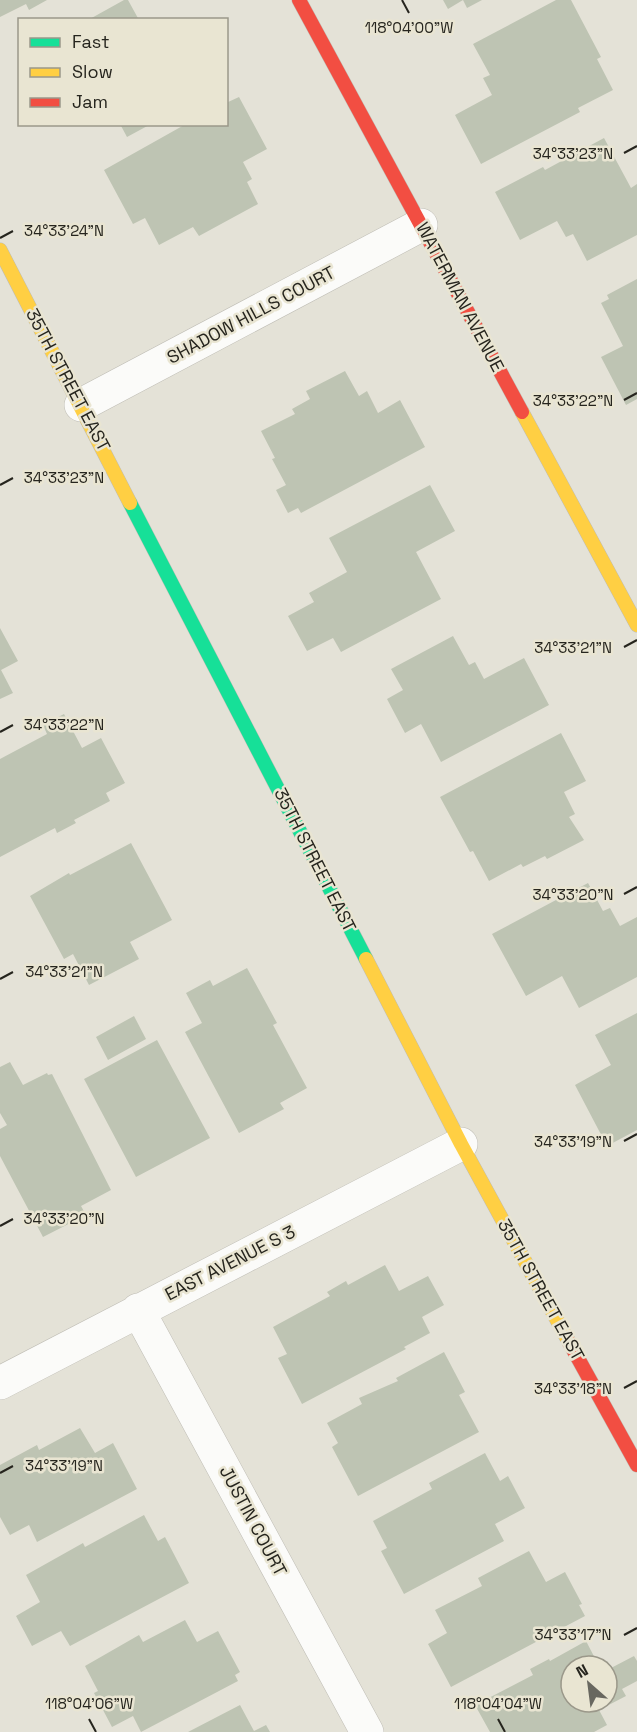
<svg xmlns="http://www.w3.org/2000/svg" width="637" height="1732" font-family="'Space Grotesk',sans-serif">
	<style>
		.building { fill: #bec4b3 }
		.lines { fill: none; stroke-linecap: round; stroke-linejoin: round }
		.street-casing { stroke: #bfbdb5; stroke-width: 34 }
		.fast-casing { stroke: #bfbdb5; stroke-width: 15 }
		.slow-casing { stroke: #bfbdb5; stroke-width: 15 }
		.jam-casing { stroke: #bfbdb5; stroke-width: 15 }
		.street { stroke: #fbfbf9; stroke-width: 33 }
		.fast { stroke: #16e098; stroke-width: 14 }
		.slow { stroke: #ffcf43; stroke-width: 14 }
		.jam { stroke: #f24e42; stroke-width: 14 }
		.ticks { fill: none; stroke: #26251e; stroke-width: 2 }
		.labels { text-anchor: middle; stroke-width: 5; stroke-linejoin: round; paint-order: stroke }
		.street-label { font-size: 18px; fill: #26251e; stroke: #e9e5d2 }
		.ticks-label { font-size: 15px; text-anchor: middle; fill: #26251e; stroke: #e9e5d2; stroke-width: 5; stroke-linejoin: round; paint-order: stroke }
	</style>
	<rect width="100%" height="100%" fill="#e4e2d7"/>
	<path class="building" d="M 0,0 L 47,0 L 29,10 L 26,4 L 0,17 Z
		M 124,0 L 128,0 L 139,20 L 88,20 Z
		M 443,0 L 482,0 L 467,8 L 463,0 L 448,9 Z
		M 556,0 L 571,0 L 601,57 L 597,59 L 613,90 L 578,108 L 580,112 L 481,164 L 455,115 L 492,95 L 483,78 L 490,75 L 473,44 Z
		M 239,97 L 267,149 L 243,162 L 252,179 L 247,182 L 258,204 L 199,236 L 193,227 L 159,245 L 145,218 L 133,224 L 104,170 L 186,124 L 226,124 L 226,103 Z
		M 120,124 L 151,124 L 127,137 Z
		M 604,138 L 631,188 L 637,184 L 637,235 L 587,261 L 573,234 L 566,237 L 557,221 L 520,240 L 495,192 L 543,167 L 545,170 Z
		M 637,279 L 637,399 L 626,405 L 601,357 L 623,346 L 601,303 L 609,299 L 607,295 Z
		M 345,371 L 359,396 L 367,391 L 378,413 L 400,400 L 425,447 L 301,513 L 298,508 L 288,513 L 276,490 L 286,485 L 272,459 L 275,458 L 261,431 L 295,414 L 292,409 L 310,399 L 306,391 Z
		M 430,485 L 455,531 L 416,552 L 441,599 L 341,652 L 333,638 L 307,651 L 288,616 L 314,602 L 309,593 L 347,572 L 329,538 Z
		M 0,628 L 18,661 L 1,670 L 13,693 L 0,699 Z
		M 453,636 L 469,665 L 475,662 L 484,679 L 524,658 L 549,705 L 441,762 L 421,724 L 405,733 L 387,699 L 403,690 L 391,669 Z
		M 64,714 L 82,748 L 101,738 L 125,783 L 106,793 L 110,801 L 74,820 L 76,823 L 57,833 L 55,828 L 0,857 L 0,759 L 47,734 L 43,725 Z
		M 561,733 L 586,781 L 564,792 L 575,814 L 569,817 L 584,840 L 547,859 L 545,856 L 523,867 L 521,864 L 489,881 L 473,851 L 470,852 L 440,797 Z
		M 131,843 L 172,920 L 130,942 L 139,959 L 89,985 L 73,954 L 64,959 L 30,896 L 69,873 L 70,875 Z
		M 588,883 L 603,911 L 610,908 L 620,926 L 637,917 L 637,977 L 579,1008 L 562,976 L 526,996 L 492,934 Z
		M 247,968 L 277,1023 L 273,1025 L 307,1088 L 280,1103 L 284,1109 L 239,1133 L 185,1032 L 202,1023 L 186,993 L 210,980 L 213,986 Z
		M 637,1013 L 637,1130 L 607,1146 L 575,1085 L 611,1065 L 595,1035 Z
		M 134,1016 L 146,1039 L 108,1060 L 96,1037 Z
		M 157,1040 L 210,1138 L 136,1177 L 84,1079 Z
		M 10,1062 L 23,1085 L 47,1073 L 48,1075 L 52,1074 L 111,1190 L 81,1206 L 86,1215 L 43,1237 L 0,1156 L 0,1129 L 7,1125 L 0,1113 L 0,1067 Z
		M 385,1265 L 399,1291 L 428,1276 L 444,1305 L 422,1317 L 430,1333 L 404,1347 L 406,1349 L 302,1404 L 278,1358 L 287,1354 L 273,1327 L 330,1296 L 327,1292 L 346,1281 L 348,1285 Z
		M 444,1352 L 465,1392 L 459,1395 L 479,1432 L 358,1496 L 332,1447 L 338,1443 L 327,1423 L 362,1404 L 359,1398 L 398,1381 L 396,1378 Z
		M 80,1428 L 95,1453 L 113,1443 L 137,1489 L 37,1542 L 29,1525 L 10,1535 L 0,1517 L 0,1465 L 37,1445 L 39,1450 Z
		M 485,1453 L 500,1481 L 508,1476 L 525,1508 L 495,1524 L 504,1541 L 404,1594 L 381,1551 L 387,1548 L 373,1521 L 432,1489 L 429,1483 Z
		M 144,1515 L 158,1541 L 165,1537 L 189,1583 L 70,1646 L 61,1631 L 32,1646 L 16,1616 L 40,1602 L 26,1575 L 83,1543 L 85,1547 Z
		M 529,1551 L 546,1582 L 565,1572 L 582,1604 L 579,1605 L 585,1616 L 451,1687 L 428,1644 L 447,1633 L 435,1610 L 482,1586 L 478,1578 Z
		M 185,1620 L 197,1642 L 218,1631 L 240,1672 L 235,1675 L 238,1681 L 141,1732 L 133,1716 L 112,1727 L 94,1693 L 98,1691 L 85,1666 L 139,1635 L 143,1642 Z
		M 586,1641 L 599,1666 L 571,1666 L 571,1702 L 607,1702 L 607,1666 L 601,1666 L 607,1661 L 611,1668 L 634,1656 L 637,1661 L 637,1681 L 622,1689 L 626,1696 L 599,1710 L 607,1725 L 594,1732 L 490,1732 L 475,1705 L 533,1675 L 530,1669 L 549,1659 L 550,1661 Z
		M 240,1705 L 254,1731 L 266,1725 L 270,1732 L 188,1732 Z"/>
	<g class="lines">
		<defs>
			<path id="street" d="M 81,405 L 421,225
				M 138,1310 L 367,1732
				M 0,1383 L 461,1144"/>
			<path id="fast" d="M 130,503 L 366,959"/>
			<path id="slow" d="M 0,250 L 130,503
				M 522,412 L 637,625
				M 366,959 L 461,1144 L 569,1342"/>
			<path id="jam" d="M 299,0 L 522,412
				M 569,1342 L 637,1465"/>
		</defs>
		<use href="#street" class="street-casing"/>
		<use href="#fast" class="fast-casing"/>
		<use href="#slow" class="slow-casing"/>
		<use href="#jam" class="jam-casing"/>
		<use href="#street" class="street"/>
		<use href="#fast" class="fast"/>
		<use href="#slow" class="slow"/>
		<use href="#jam" class="jam"/>
	</g>
	<path class="ticks" d="M 402,0 L 409,13M 624,153 L 637,146M 0,238 L 13,231M 624,400 L 637,393M 0,485 L 13,478M 624,647 L 637,640M 0,732 L 13,725M 624,894 L 637,887M 0,979 L 13,972M 624,1141 L 637,1134M 0,1226 L 13,1219M 624,1388 L 637,1381M 0,1473 L 13,1466M 624,1635 L 637,1628M 89,1719 L 96,1732M 498,1719 L 505,1732"/>
	<g class="labels">
		<g class="street-label">
			<text transform="translate(460 297) rotate(62)" y="6">WATERMAN AVENUE</text>
			<text transform="translate(251 315) rotate(-28)" y="6">SHADOW HILLS COURT</text>
			<text transform="translate(68 380) rotate(62)" y="6">35TH STREET EAST</text>
			<text transform="translate(315 860) rotate(63)" y="6">35TH STREET EAST</text>
			<text transform="translate(230 1263) rotate(-27)" y="6">EAST AVENUE S 3</text>
			<text transform="translate(541 1290) rotate(61)" y="6">35TH STREET EAST</text>
			<text transform="translate(253 1521) rotate(62)" y="6">JUSTIN COURT</text>
		</g>
	</g>
	<g class="ticks-label">
		<text x="409" y="33">118°04'00"W</text>
		<text x="573" y="159">34°33'23"N</text>
		<text x="64" y="236">34°33'24"N</text>
		<text x="573" y="406">34°33'22"N</text>
		<text x="64" y="483">34°33'23"N</text>
		<text x="573" y="653">34°33'21"N</text>
		<text x="64" y="730">34°33'22"N</text>
		<text x="573" y="900">34°33'20"N</text>
		<text x="64" y="977">34°33'21"N</text>
		<text x="573" y="1147">34°33'19"N</text>
		<text x="64" y="1224">34°33'20"N</text>
		<text x="573" y="1394">34°33'18"N</text>
		<text x="64" y="1471">34°33'19"N</text>
		<text x="573" y="1640">34°33'17"N</text>
		<text x="89" y="1709">118°04'06"W</text>
		<text x="498" y="1709">118°04'04"W</text>
	</g>
	<rect x="18" y="18" width="210" height="108" fill="#e9e5d2" stroke="#9b988a" stroke-width="1.5"/>
	<rect x="30" y="38" width="30" height="9" fill="#16e098" stroke="#9b988a" stroke-width="1.5"/>
	<text x="72" y="48" font-size="18" fill="#26251e">Fast</text>
	<rect x="30" y="68" width="30" height="9" fill="#ffcf43" stroke="#9b988a" stroke-width="1.5"/>
	<text x="72" y="78" font-size="18" fill="#26251e">Slow</text>
	<rect x="30" y="98" width="30" height="9" fill="#f24e42" stroke="#9b988a" stroke-width="1.5"/>
	<text x="72" y="108" font-size="18" fill="#26251e">Jam</text>
	<g transform="translate(589 1684) rotate(332)"><circle r="28" fill="#e9e5d2" stroke="#9b988a" stroke-width="1.5"/>
	<path d="M0-4.5L10 22L0 15L-10 22Z" fill="#68675f"/>
	<text y="-9" font-size="16" font-weight="bold" text-anchor="middle" fill="#26251e">N</text>
	</g>
</svg>
